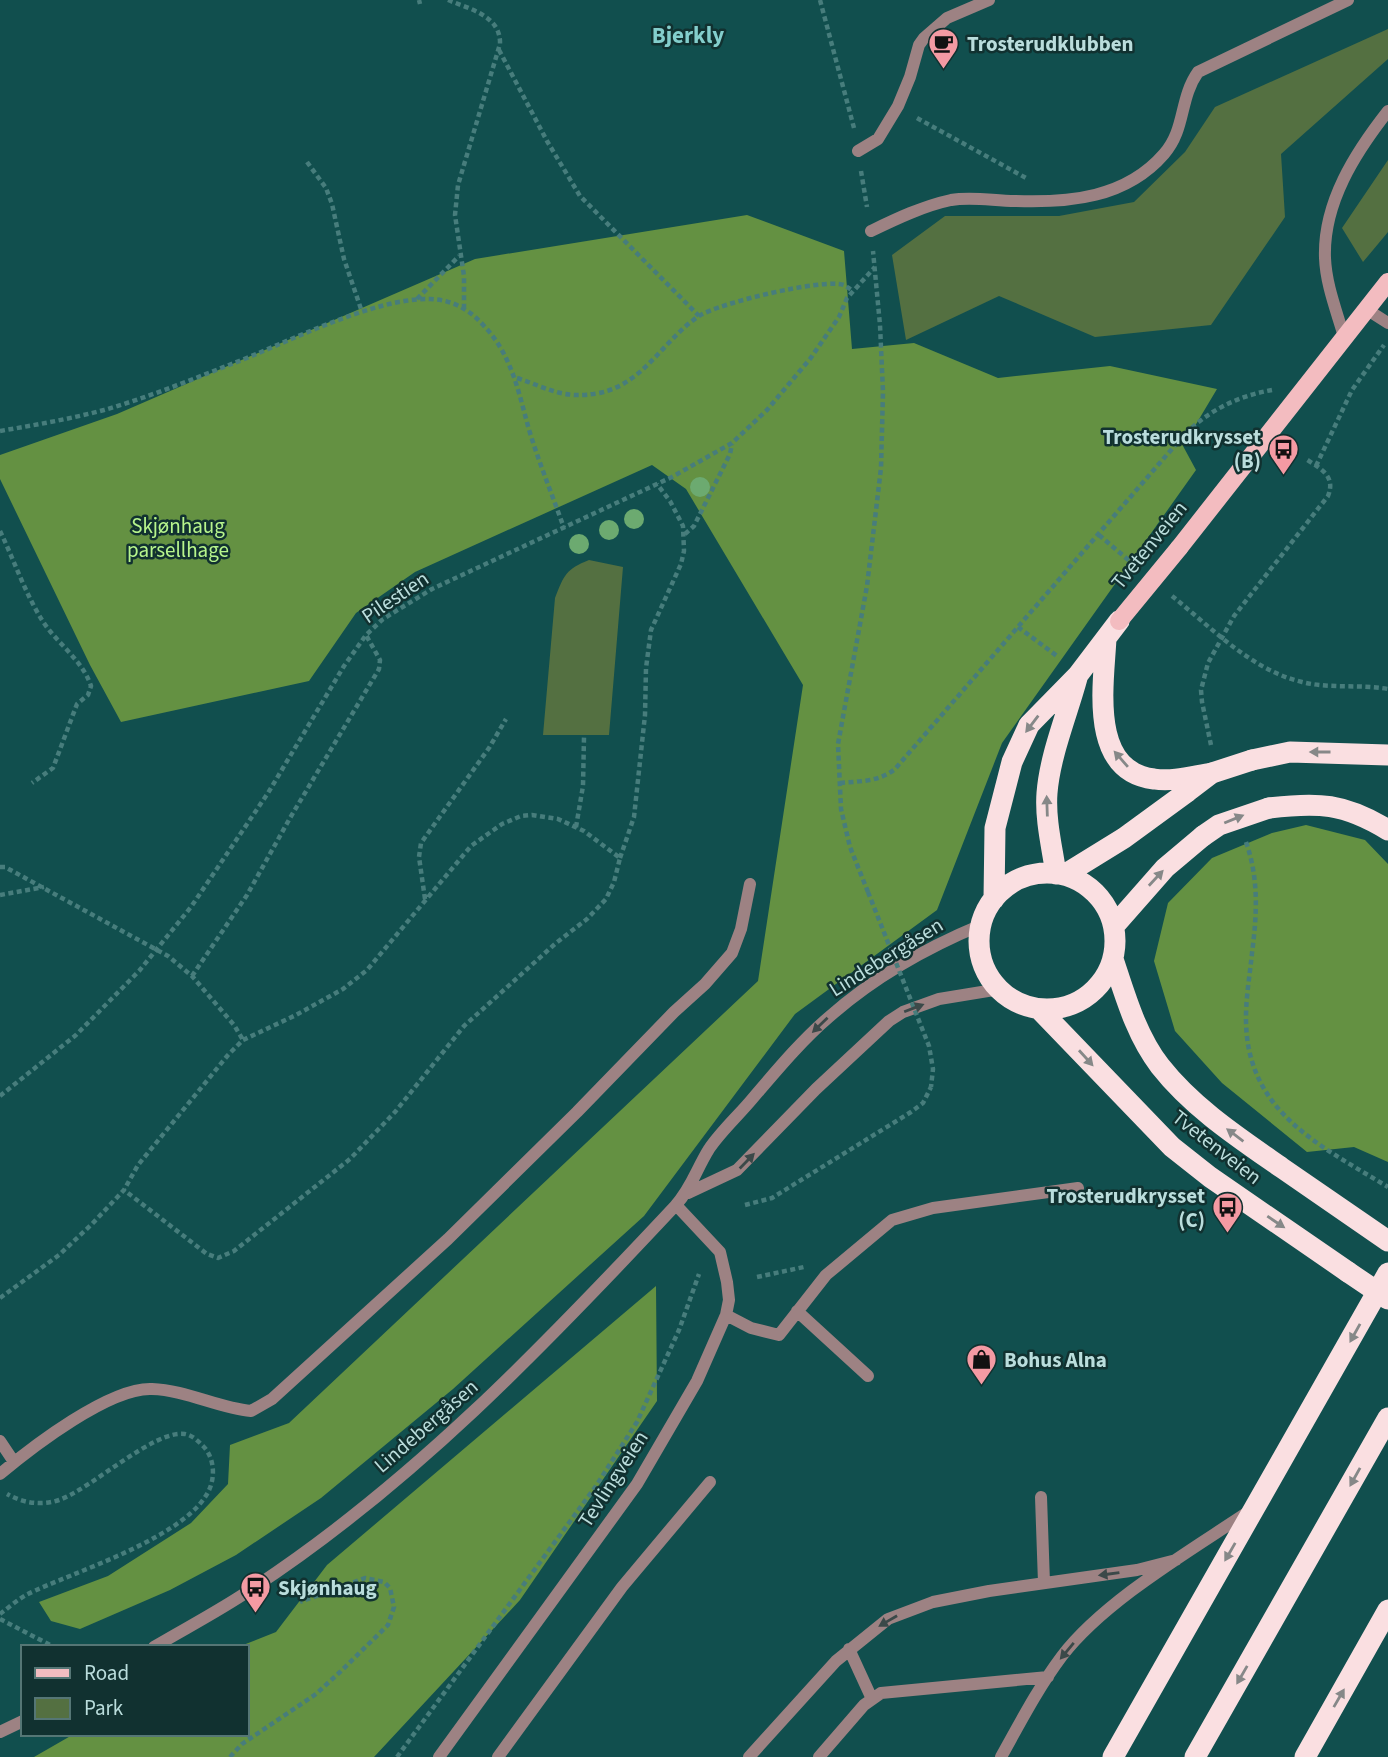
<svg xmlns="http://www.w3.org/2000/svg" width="1388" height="1757" font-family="'Source Sans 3',sans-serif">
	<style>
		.green { fill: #547041 }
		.forest { fill: #649142 }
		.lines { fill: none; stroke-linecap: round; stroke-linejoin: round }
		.path { stroke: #477d7c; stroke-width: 4.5; stroke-dasharray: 5 3.5; stroke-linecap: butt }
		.minor { stroke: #9d8283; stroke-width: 12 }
		.major { stroke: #f3bcc0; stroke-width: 18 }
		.highway { stroke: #fadfe1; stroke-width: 21 }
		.path-bridge { stroke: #477d7c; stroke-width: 4.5; stroke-dasharray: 5 3.5; stroke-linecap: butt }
		.major-bridge { stroke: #f3bcc0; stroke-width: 18 }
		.highway-bridge { stroke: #fadfe1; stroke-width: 21 }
		.tree { fill: #6caa70 }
		.oneway { fill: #868888 }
		.oneway2 { fill: #3b4949 }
		.labels { text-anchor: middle; stroke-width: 5; stroke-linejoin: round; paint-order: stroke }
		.poi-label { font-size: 21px; font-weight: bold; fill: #badddc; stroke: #113130; text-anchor: start }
		.park-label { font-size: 21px; fill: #b7f58c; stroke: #113130 }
		.street-label { font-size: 21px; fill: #badddc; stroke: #113130 }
		.neighbourhood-label { font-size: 23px; font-weight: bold; fill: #83cecc; stroke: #113130 }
	</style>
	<rect width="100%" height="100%" fill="#114f4e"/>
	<path class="green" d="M 1388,29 L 1388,59 L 1281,154 L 1285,217 L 1211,325 L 1095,337 L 999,296 L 906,340 L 892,255 L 945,216 L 1059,216 L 1134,202 L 1185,152 L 1215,107 Z
		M 1388,160 L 1388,232 L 1363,262 L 1342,228 Z
		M 589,560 L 623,567 L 609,735 L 543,735 L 555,598 C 564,575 566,569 589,560 Z"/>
	<path class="forest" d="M 747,215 L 844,251 L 852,349 L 914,343 L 998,378 L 1110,366 L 1217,389 L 1183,446 L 1196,470 L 1002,743 L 937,910 L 795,1014 L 644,1216 L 453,1389 L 321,1498 L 236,1555 L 170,1590 L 80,1629 L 51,1621 L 39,1602 L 108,1576 L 191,1523 L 228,1484 L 230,1445 L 289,1423 L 758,981 L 803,685 L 686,489 L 652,465 L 415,572 L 356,613 L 309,681 L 121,722 L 90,665 L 0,479 L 0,455 L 117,414 L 475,259 Z
		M 1306,825 L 1365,840 L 1388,864 L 1388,1162 L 1354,1147 L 1307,1152 L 1222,1083 L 1175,1031 L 1154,961 L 1168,903 L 1212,858 L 1272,833 Z
		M 656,1286 L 657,1401 L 520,1600 L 374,1757 L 34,1757 L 74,1734 L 247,1734 L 247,1647 L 238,1647 L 276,1632 L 327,1565 Z"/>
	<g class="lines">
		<path class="path" d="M 419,0 L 420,4
			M 448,0 C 470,9 501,16 500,44 L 458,185 L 455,215 L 464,276 L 464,307
			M 820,0 L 854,128
			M 499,50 L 547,141 L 580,196 L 699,316
			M 917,118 L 1026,178
			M 307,162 L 326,188 L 332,204 L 344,259 L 362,312
			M 861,171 L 867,207
			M 417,299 L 459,256
			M 517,378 C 548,388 563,400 599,393 C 644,384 663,340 699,316 C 719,303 823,278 844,285 C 847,287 850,289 853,291
			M 0,431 C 35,425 70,419 104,410 C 146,398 188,381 229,365 C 285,344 371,298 430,299 C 454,300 470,310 485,327 C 513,357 519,395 530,433 C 540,465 553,497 564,528
			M 1316,466 L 1352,390 L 1384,345
			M 0,531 C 14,560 25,593 42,620 C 57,644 82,659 91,686 L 88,695 L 77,704 L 53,768 L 32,783
			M 685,534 L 694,526 L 730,454 L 732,444
			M 1099,535 L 1133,564
			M 1172,596 C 1212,628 1251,670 1302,682 C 1330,689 1360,684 1388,689
			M 1018,627 L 1057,656
			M 1211,745 L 1202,702 L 1201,690 L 1208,663 L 1234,616 L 1328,496 C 1336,476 1321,469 1306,459
			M 840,783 C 860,781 879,782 895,769 L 1184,435 C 1209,410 1238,396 1272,390
			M 576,827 L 583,786 L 584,737
			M 1246,842 C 1259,879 1257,914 1252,953 C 1250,974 1246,996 1246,1017 C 1245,1111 1319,1145 1388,1187
			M 620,858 L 634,817 L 645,715 L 646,668 L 651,630 L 681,564 L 684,551 L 683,526 L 670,501 L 657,484
			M 0,867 L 5,867 L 168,956 L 192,976 L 234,1025 L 243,1040
			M 868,892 L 850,847 L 841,809 L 838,744 L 867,586 L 881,468 L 883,392 L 880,325 L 873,251
			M 0,895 L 44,887
			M 425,899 L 419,857 L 421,843 L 489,748 L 506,719
			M 192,976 L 247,895 L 290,818 L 379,669 L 380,660 L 366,635
			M 0,1096 L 76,1035 L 139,971 L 191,907 L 268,793 L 344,666 L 366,635 L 383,619 L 432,589 L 672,477 L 732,443 L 767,410 L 810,359 L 839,317 L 847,298 L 875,267
			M 745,1205 L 772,1198 L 911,1112 L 923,1103 L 931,1087
			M 757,1277 L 804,1267
			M 0,1298 L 59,1255 L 92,1224 L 124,1190 L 138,1165 L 228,1055 L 243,1040 L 296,1015 L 343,989 L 367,970 L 471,846 L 502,824 L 521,816 L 532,815 L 558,819 L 584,831 L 620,858 L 614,882 L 606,899 L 587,919 L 556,943 L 464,1026 L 395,1112 L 350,1159 L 234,1251 L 218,1258 L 207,1254 L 124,1190
			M 0,1614 C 8,1608 17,1600 26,1595 C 71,1572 195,1536 211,1485 C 215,1472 213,1456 203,1446 C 198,1441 192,1435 185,1434 C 155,1429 91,1489 59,1500 C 41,1506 23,1503 7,1494
			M 0,1619 L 54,1647
			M 230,1757 L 242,1744 L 316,1694 L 340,1672 L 388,1625 L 394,1607 L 390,1588 L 384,1582 L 365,1578 L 300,1602
			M 397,1757 L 596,1486 L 637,1422 L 679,1330 L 699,1274"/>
		<path class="minor" d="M 858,151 L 878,139 L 898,106 L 910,77 L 919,45 L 924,38 L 947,18 L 989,0
			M 871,231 C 896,219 923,206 951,200 C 972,196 994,201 1015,201 C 1069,203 1126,198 1164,154 C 1186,129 1179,99 1198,72 L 1348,0
			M 1366,309 L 1388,323
			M 1344,337 C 1337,312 1326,285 1325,258 C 1323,203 1355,153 1388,111
			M 688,1193 L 737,1170 L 816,1089 L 889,1021 L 903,1012 L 939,999 L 1000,989
			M 797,1311 L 868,1376
			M 726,1315 L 751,1328 L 779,1335 L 826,1275 L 892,1220 L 933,1208 L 1078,1188
			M 0,1441 L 14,1462
			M 0,1474 C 32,1447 110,1387 152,1389 C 186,1390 218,1408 251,1411 L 272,1399 L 448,1239 L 577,1112 L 674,1012 L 705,984 L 732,953 L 741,929 L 750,884
			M 1041,1497 L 1044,1583
			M 154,1647 C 186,1628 219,1611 250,1590 C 411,1485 545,1345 675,1206 C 691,1189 697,1168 709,1149 C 721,1131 739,1115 753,1098 C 777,1070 801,1041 829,1017 C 873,978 928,947 981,925
			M 849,1649 L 872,1699
			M 0,1732 L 23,1721
			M 439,1757 L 637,1484 L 697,1381 L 726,1315 L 729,1300 L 727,1282 L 720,1252 L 676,1205
			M 498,1757 L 622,1587 L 710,1482
			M 749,1757 L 836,1661 L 888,1619 L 933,1602 L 989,1591 L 1137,1570 L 1176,1560
			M 819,1757 L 864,1705 L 881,1693 L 1048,1677
			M 1001,1757 C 1020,1723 1038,1688 1062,1656 C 1104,1601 1190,1551 1248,1512"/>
		<path class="major" d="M 1179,548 L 1388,282"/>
		<path class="highway" d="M 1106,638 C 1104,683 1088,771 1154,779 C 1173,782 1193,776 1212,773
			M 1252,760 L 1290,752 L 1388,755
			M 1269,808 C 1318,802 1344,803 1388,830
			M979 941a68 68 0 1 1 136 0a68 68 0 1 1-136 0Z
			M 1056,874 C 1052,847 1045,819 1047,793 C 1050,755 1067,715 1077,678
			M 1064,875 L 1124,838 L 1187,792
			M 994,899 L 995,828 L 1012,762 L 1029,725 L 1078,675 L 1119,621
			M 1114,926 L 1165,868 L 1203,836
			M 1113,959 C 1125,995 1136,1035 1160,1066 C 1193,1108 1239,1138 1282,1168 C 1318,1193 1353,1217 1388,1241
			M 1039,1009 L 1172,1147 L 1210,1177 L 1348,1272
			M 1113,1757 L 1388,1273
			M 1195,1757 L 1388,1418
			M 1305,1757 L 1388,1610"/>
		<path class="path-bridge" d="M 868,892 L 929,1046 L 933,1069 L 931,1087"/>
		<path class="major-bridge" d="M 1119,621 L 1179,548"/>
		<path class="highway-bridge" d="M 1187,792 L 1212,773 L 1252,760
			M 1203,836 L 1219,825 L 1269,808
			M 1348,1272 L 1388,1299"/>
	</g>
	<g class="tree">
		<circle cx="700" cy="487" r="10"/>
		<circle cx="634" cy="519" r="10"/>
		<circle cx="609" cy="530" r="10"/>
		<circle cx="579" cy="544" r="10"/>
	</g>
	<defs><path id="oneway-solid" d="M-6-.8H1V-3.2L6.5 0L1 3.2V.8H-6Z" transform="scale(1.75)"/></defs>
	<g class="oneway">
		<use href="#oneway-solid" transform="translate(1032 724) rotate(127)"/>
		<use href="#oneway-solid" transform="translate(1320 752) rotate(-180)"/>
		<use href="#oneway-solid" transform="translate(1121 759) rotate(-131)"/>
		<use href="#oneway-solid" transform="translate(1047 806) rotate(-92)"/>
		<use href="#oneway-solid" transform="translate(1234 819) rotate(-22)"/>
		<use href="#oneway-solid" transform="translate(1156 878) rotate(-47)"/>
		<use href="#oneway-solid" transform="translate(1086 1058) rotate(48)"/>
		<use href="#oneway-solid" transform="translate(1235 1135) rotate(-143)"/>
		<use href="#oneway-solid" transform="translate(1276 1222) rotate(34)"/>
		<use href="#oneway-solid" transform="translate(1355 1333) rotate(119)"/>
		<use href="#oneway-solid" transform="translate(1355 1477) rotate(119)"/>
		<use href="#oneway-solid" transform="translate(1230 1552) rotate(120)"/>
		<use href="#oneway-solid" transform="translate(1242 1675) rotate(120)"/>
		<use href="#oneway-solid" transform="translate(1339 1698) rotate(-60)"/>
	</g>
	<g class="oneway2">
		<use href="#oneway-solid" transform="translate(914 1008) rotate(-21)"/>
		<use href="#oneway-solid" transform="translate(820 1025) rotate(136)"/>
		<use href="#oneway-solid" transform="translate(747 1161) rotate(-46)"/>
		<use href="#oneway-solid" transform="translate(1109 1574) rotate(172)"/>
		<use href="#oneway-solid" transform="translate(888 1621) rotate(150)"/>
		<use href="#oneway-solid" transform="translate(1067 1651) rotate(130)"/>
	</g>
	<defs>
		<symbol id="cafe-pin" viewBox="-11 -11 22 30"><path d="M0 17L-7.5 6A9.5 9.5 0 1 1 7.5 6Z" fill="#f49aa3" stroke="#113130"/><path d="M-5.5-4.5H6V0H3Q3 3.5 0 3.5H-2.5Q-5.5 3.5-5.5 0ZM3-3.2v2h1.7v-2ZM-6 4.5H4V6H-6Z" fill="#111"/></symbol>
		<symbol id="bus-pin" viewBox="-11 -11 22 30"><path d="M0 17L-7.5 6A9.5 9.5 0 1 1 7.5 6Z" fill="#f49aa3" stroke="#113130"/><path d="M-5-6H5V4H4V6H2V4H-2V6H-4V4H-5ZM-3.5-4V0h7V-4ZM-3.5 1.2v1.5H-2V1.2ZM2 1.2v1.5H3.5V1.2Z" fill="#111"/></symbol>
		<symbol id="shop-pin" viewBox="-11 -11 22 30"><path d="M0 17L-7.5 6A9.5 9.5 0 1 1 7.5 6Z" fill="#f49aa3" stroke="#113130"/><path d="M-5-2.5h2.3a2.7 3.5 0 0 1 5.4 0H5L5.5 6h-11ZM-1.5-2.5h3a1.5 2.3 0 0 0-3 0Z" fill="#111"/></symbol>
	</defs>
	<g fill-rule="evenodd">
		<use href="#cafe-pin" x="926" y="26" width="35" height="47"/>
		<use href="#bus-pin" x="1266" y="432" width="35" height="47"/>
		<use href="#bus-pin" x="1210" y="1190" width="35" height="47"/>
		<use href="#shop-pin" x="964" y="1342" width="35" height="47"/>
		<use href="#bus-pin" x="238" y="1570" width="35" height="47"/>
	</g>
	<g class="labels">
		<g class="poi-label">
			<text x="967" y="51">Trosterudklubben</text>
			<text x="1261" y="444" text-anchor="end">Trosterudkrysset<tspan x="1261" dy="24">(B)</tspan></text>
			<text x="1205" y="1203" text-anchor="end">Trosterudkrysset<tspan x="1205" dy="24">(C)</tspan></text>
			<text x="1004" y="1367">Bohus Alna</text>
			<text x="278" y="1595">Skjønhaug</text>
		</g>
		<g class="park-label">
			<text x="178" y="533">Skjønhaug<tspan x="178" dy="24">parsellhage</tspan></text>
		</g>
		<g class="street-label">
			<text transform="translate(1149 545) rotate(-51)" y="7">Tvetenveien</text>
			<text transform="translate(395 597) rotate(-34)" y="7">Pilestien</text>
			<text transform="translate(886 957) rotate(-32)" y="7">Lindebergåsen</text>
			<text transform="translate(1217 1147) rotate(38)" y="7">Tvetenveien</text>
			<text transform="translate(426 1426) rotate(-41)" y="7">Lindebergåsen</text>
			<text transform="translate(613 1479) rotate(-57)" y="7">Tevlingveien</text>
		</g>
		<g class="neighbourhood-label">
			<text x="688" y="43">Bjerkly</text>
		</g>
	</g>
	<rect x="21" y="1645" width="228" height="91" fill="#113130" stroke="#557675" stroke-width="2"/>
	<rect x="35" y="1668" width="35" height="10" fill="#f3bcc0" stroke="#557675" stroke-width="2"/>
	<text x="84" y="1680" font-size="21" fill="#badddc">Road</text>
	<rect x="35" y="1698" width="35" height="21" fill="#547041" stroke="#557675" stroke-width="2"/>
	<text x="84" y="1715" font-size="21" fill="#badddc">Park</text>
</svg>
